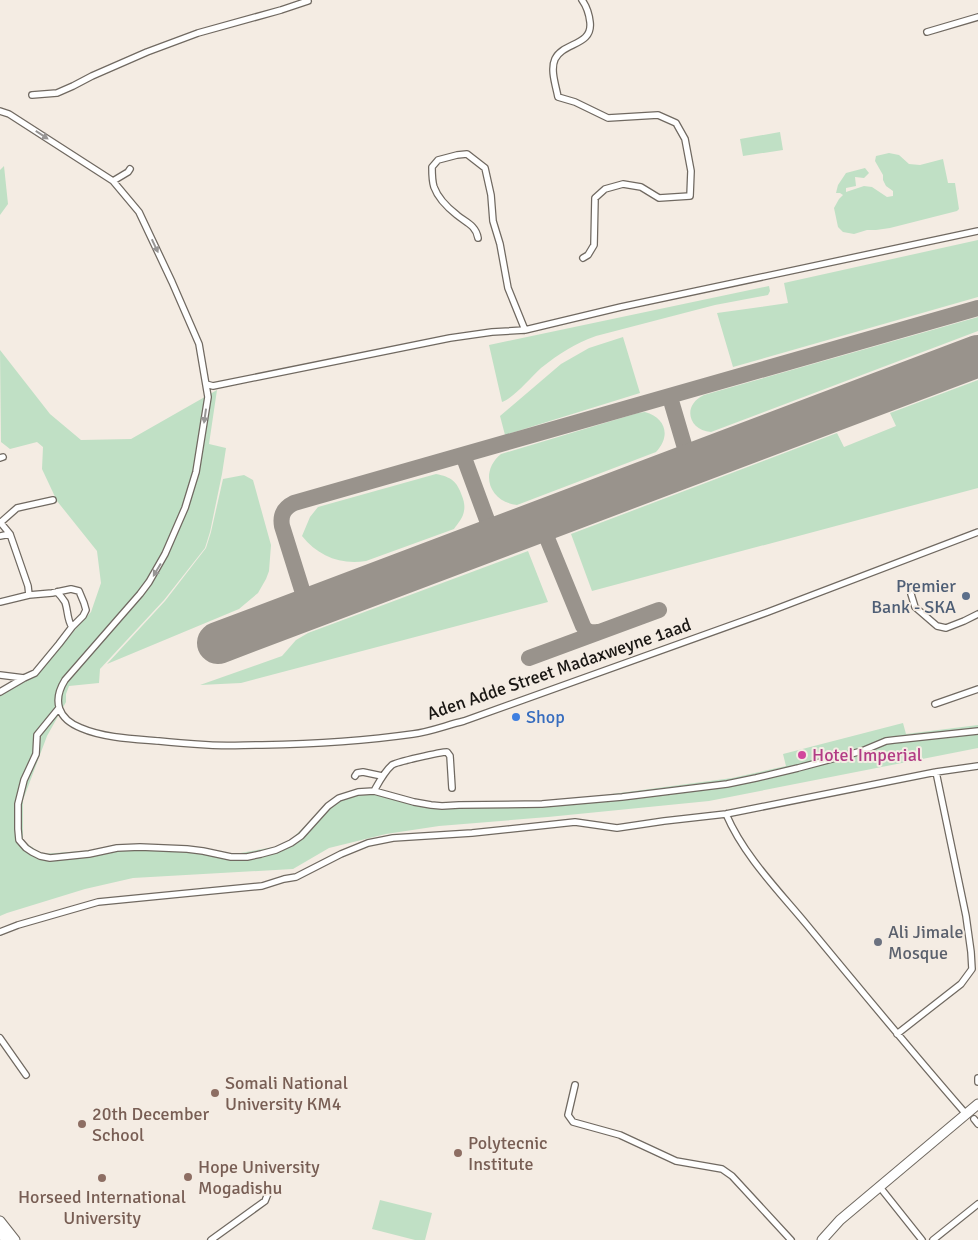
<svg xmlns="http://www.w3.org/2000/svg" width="978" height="1240" font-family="Signika,sans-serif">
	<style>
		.green { fill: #c0e0c5 }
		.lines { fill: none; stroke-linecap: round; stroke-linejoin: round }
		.taxiway { stroke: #99938c; stroke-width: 16 }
		.runway { stroke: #99938c; stroke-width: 42 }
		.minor-casing { stroke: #706961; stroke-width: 8 }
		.secondary-casing { stroke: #706961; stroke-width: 11 }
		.minor { stroke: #fff; stroke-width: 5.5 }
		.secondary { stroke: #fff; stroke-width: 9 }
		.oneway { fill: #989695 }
		.service-dot { fill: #5c6f8a; stroke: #f4ece3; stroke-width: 2 }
		.shop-dot { fill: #3f7fe0; stroke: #f4ece3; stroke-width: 2 }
		.hotel-dot { fill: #d1479c; stroke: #f4ece3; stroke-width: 2 }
		.worship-dot { fill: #6b7280; stroke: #f4ece3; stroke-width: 2 }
		.education-dot { fill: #8d6e63; stroke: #f4ece3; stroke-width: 2 }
		.labels { text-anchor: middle; stroke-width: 4; stroke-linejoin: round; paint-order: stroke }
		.service-label { font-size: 18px; fill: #4e5e75; stroke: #f4ece3; text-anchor: end }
		.street-label { font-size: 18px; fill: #191613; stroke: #f4ece3 }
		.shop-label { font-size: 18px; fill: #366cbe; stroke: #f4ece3; text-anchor: start }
		.hotel-label { font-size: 18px; fill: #b23c85; stroke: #f4ece3; text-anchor: start }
		.worship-label { font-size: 18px; fill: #5b616d; stroke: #f4ece3; text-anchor: start }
		.education-label { font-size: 18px; fill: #785e54; stroke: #f4ece3; text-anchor: start }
	</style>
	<rect width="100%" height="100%" fill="#f4ece3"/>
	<path class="green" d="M 780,132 L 783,150 L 743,156 L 740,139 Z
		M 889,153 L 899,155 L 909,164 L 920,165 L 943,159 L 948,183 L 955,183 L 959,209 L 957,211 L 890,228 L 876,230 L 867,230 L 854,234 L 843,232 L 838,227 L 834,208 L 839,199 L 843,195 L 840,193 L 836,193 L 838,185 L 846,173 L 865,168 L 869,173 L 864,178 L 855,177 L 856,186 L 846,188 L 846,192 L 864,186 L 872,187 L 887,197 L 893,196 L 893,191 L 886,186 L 883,180 L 883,175 L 875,161 L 876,156 Z
		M 4,166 L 8,204 L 0,215 L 0,170 Z
		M 978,240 L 978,297 L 733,367 L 717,313 L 788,303 L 784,283 Z
		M 769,286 L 770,291 L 768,295 L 715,305 L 596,336 C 574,344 560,353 541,368 C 531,377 514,398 502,402 L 489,345 Z
		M 978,317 L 978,331 L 711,432 C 688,430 682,405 704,395 Z
		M 623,337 L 640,393 L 505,435 L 500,416 L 561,364 L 589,348 Z
		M 0,350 L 50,414 L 81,440 L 131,439 L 217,390 L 209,444 L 226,448 L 222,474 L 210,532 L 205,548 L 164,600 L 100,669 L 99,683 L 69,686 L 66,694 L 66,702 L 47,736 L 23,800 L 23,841 L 42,854 L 150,846 L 229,855 L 285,845 L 334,799 L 373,790 L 430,804 L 560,801 L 732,778 L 786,766 L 783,754 L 903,723 L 906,734 L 978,725 L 978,748 L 709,801 L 548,817 L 439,826 L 386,834 L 329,848 L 293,869 L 133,878 L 85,889 L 7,913 L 0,916 L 0,693 L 38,671 L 91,612 L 101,583 L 97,551 L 57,501 L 42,469 L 43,447 L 37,442 L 10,449 L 1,442 Z
		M 978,380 L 978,488 L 592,591 L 571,534 L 837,433 L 844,447 L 896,426 L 890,413 Z
		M 645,412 C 666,418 671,436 656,452 L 517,505 C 489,502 479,472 501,454 L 638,413 Z
		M 436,474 C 451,477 457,481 462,496 C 464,501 465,506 464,511 C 463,518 458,523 454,529 L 366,561 C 340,565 318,556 302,536 L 310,517 L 318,507 Z
		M 244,475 L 253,480 L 271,545 L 269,571 L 266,579 L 258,593 L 239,609 L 107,664 L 165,601 L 206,548 L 211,532 L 223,479 Z
		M 528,551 L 548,602 L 241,683 L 200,685 L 282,656 L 296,640 L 308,633 Z
		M 380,1200 L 432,1213 L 425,1240 L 415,1240 L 372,1229 Z"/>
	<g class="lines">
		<path class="taxiway" d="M 672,404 L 690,465
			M 463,455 L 494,539
			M 540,521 L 583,626 C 586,632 591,633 598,632
			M 308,609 L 282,526 C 280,515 284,508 294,503 L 978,308
			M 529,658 L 659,610"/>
		<path class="runway" d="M 218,643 L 978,356"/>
		<defs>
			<path id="minor" d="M 582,0 C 587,7 589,13 590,22 C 593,46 563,42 555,59 C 550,70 556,86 558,97 L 575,102 L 608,118 L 658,115 L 676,123 L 685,139 L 691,171 L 690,196 L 659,198 L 641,187 L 623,184 L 605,189 L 595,198 L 594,245 L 588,255 L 583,258
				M 927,32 L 978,17
				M 32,95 L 57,93 L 73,86 L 92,76 L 147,52 L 198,33 L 281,10 L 308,1
				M 0,111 L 9,114 L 113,181 L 139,212 L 172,282 L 199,344 L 208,397 L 196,472 L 185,508 L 165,554 L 149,582 L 140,594 L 65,680 C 52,701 58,719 81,728 C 104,738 135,739 159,741 C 176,743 192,744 209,745 C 226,746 244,745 262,745 C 312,744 363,741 413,734 C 430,732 447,725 464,721 L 768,612 L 978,532
				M 113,181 L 128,172 L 130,169
				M 478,238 C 476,225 465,222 457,215 C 448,208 438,198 434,187 C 432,181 432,173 432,167 L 438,160 L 457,155 L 467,154 L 485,168 L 491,195 L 493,221 L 500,244 L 508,288 L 525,330
				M 206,384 L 213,386 L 450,338 L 492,332 L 525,330 L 621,307 L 978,231
				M 0,458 L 3,457
				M 0,522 L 10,534
				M 0,523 L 17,508 L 53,500
				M 0,536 L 10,534 L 28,586 L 29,595
				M 57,592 C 60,595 63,599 65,602 C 68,610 67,620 72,627
				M 911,594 L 915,607 L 937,626 L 946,628 L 964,621 L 978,614
				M 0,602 L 29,595 L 52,593 L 71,589 L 79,591 L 84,603 L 86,610 L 83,616 L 72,627 L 59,644 L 35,673 L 24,678 L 0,692
				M 0,675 L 24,678
				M 935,704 L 978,689
				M 59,708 L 37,735 L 36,754 L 24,780 L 18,804 L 18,829 L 19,840 L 26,848 L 32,852 L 40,856 L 50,858 L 89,854 L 117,848 L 140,847 L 187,849 L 203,851 L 231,857 L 247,857 L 261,854 L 276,850 L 291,843 L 301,836 L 328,806 L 339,798 L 358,792 L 374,791 L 414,802 L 431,805 L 442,806 L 459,805 L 542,804 L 622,797 L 727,784 L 756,778 L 798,768 L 862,751 L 886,741 L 894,740 L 978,731
				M 355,776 L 357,773 L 363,772 L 382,776
				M 374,791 C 379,782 384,772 392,765 C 396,762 441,752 447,752 L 450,756 L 452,788
				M 726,814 C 744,856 778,890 807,925 C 859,988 912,1052 966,1114
				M 0,932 L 18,925 L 98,902 L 262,886 L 284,879 L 296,877 L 341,854 L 368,843 L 393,838 L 472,833 L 575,822 L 617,828 L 664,821 L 726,814 L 936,772 L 978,766
				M 897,1034 L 961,984 L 972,969 L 971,952 L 966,916 L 936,772
				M 0,1038 L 26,1075
				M 978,1078 L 978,1082
				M 575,1085 L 568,1115 L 573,1122 L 620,1135 L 676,1161 L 722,1169 L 732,1176 L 791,1240
				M 974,1119 L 978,1124
				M 879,1186 L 922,1240
				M 211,1240 L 265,1201 L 269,1191
				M 933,1240 L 978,1204"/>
			<path id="secondary" d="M 0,1221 L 15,1240
				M 0,1232 L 6,1240
				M 822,1240 L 840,1220 L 978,1104"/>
		</defs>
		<use href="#minor" class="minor-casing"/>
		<use href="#secondary" class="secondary-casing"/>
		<use href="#minor" class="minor"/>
		<use href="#secondary" class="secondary"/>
	</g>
	<defs><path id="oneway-solid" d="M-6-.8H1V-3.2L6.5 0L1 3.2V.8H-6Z" transform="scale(1.25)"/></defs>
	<g class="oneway">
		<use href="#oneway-solid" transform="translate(42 135) rotate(33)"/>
		<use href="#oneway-solid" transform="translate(155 246) rotate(65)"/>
		<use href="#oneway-solid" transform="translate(205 416) rotate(98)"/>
		<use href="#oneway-solid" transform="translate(157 570) rotate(121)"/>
	</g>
	<circle class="service-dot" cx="966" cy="596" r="5"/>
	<circle class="shop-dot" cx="516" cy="717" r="5"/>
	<circle class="hotel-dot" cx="802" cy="755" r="5"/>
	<circle class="worship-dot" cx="878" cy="942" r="5"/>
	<g class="education-dot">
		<circle cx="215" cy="1093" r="5"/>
		<circle cx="82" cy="1124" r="5"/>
		<circle cx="458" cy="1153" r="5"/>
		<circle cx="188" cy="1177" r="5"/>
		<circle cx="102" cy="1178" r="5"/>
	</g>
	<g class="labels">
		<g class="service-label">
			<text x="956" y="592">Premier<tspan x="956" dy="21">Bank - SKA</tspan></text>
		</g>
		<g class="street-label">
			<text transform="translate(559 669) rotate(-19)" y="6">Aden Adde Street Madaxweyne 1aad</text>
		</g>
		<g class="shop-label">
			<text x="526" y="723">Shop</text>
		</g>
		<g class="hotel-label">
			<text x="812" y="761">Hotel Imperial</text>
		</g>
		<g class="worship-label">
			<text x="888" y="938">Ali Jimale<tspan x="888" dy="21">Mosque</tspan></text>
		</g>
		<g class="education-label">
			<text x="225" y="1089">Somali National<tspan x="225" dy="21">University KM4</tspan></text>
			<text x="92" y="1120">20th December<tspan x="92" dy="21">School</tspan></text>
			<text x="468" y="1149">Polytecnic<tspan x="468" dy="21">Institute</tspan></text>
			<text x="198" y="1173">Hope University<tspan x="198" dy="21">Mogadishu</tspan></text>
			<text x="102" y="1203" text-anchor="middle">Horseed International<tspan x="102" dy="21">University</tspan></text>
		</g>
	</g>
</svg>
